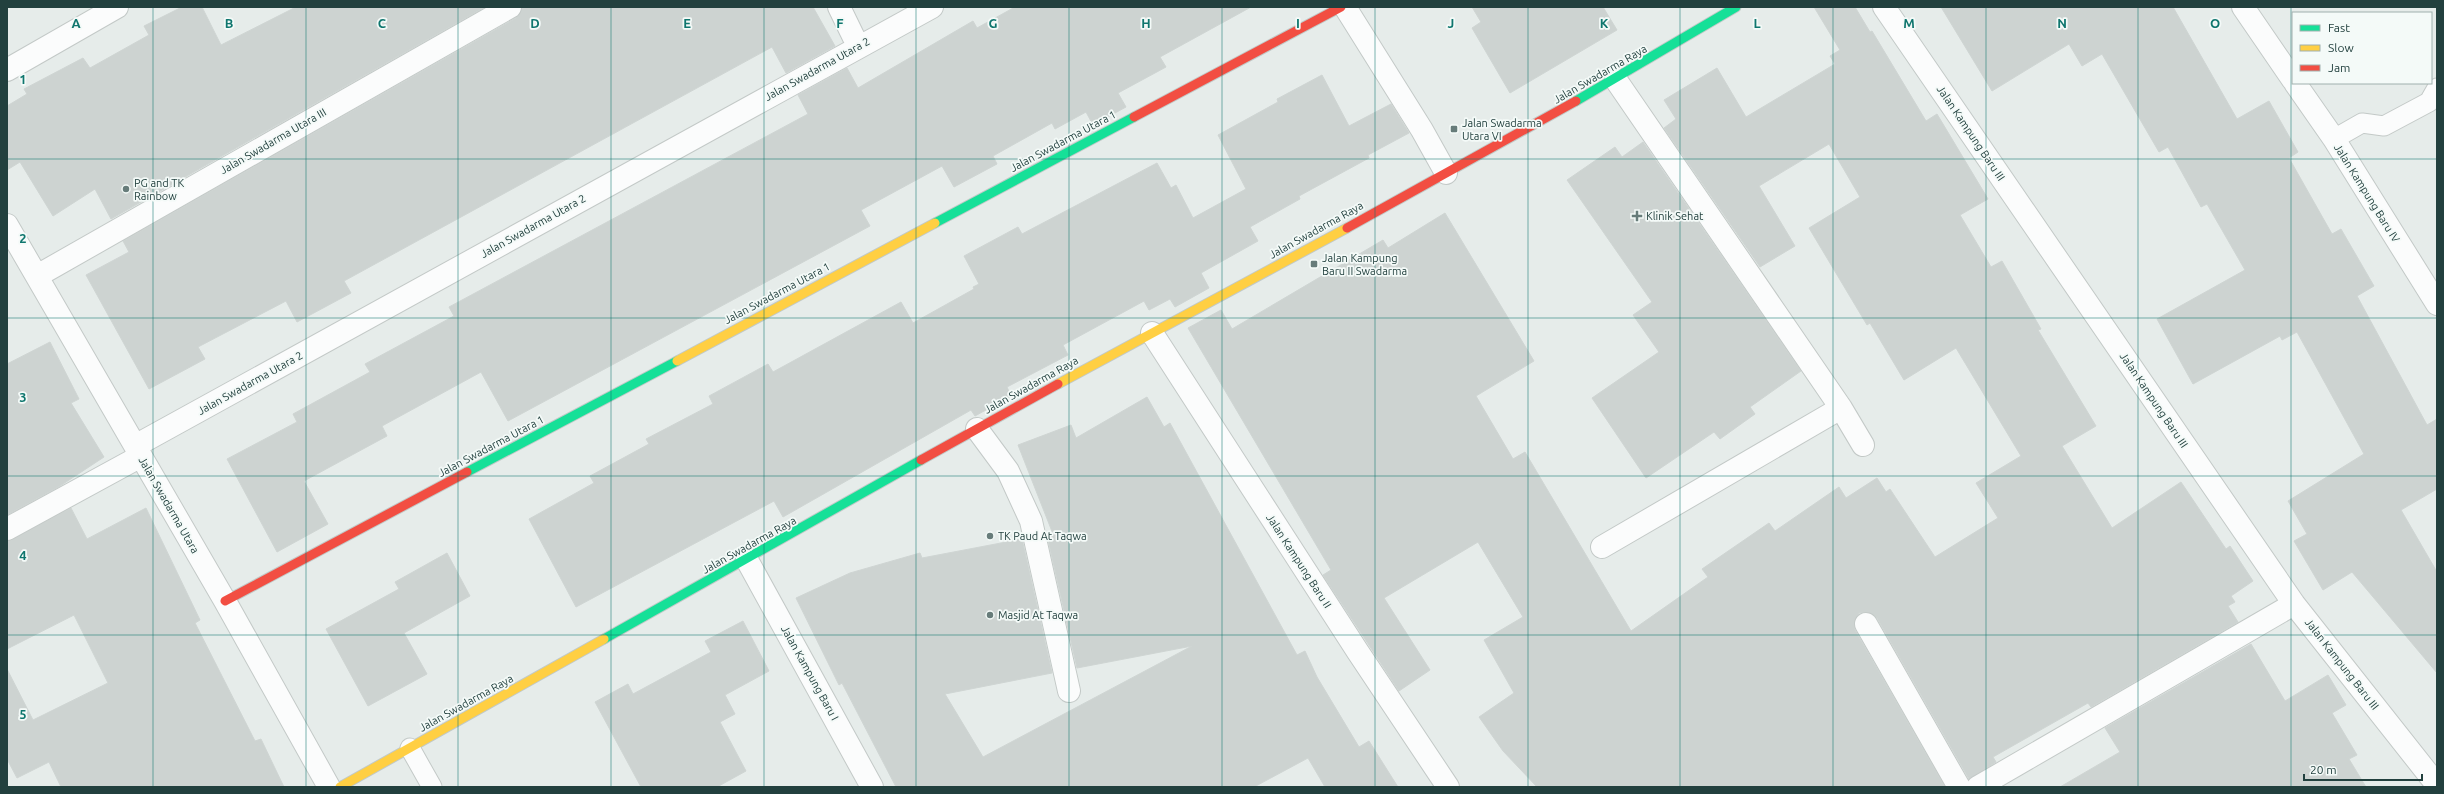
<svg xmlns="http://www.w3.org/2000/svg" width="2444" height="794" font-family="Ubuntu,sans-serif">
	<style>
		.building { fill: #cdd3d1; stroke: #cfd5d3 }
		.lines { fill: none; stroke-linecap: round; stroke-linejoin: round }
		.lane-casing { stroke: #c3c9c7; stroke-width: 21 }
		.street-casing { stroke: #c3c9c7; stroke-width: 24 }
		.fast-casing { stroke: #c1c9c7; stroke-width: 11 }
		.slow-casing { stroke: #c1c9c7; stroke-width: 11 }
		.jam-casing { stroke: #c1c9c7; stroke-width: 11 }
		.lane { stroke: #fbfcfc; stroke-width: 19 }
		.street { stroke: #fbfcfc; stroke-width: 22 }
		.fast { stroke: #16e098; stroke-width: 9 }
		.slow { stroke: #ffcf43; stroke-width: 9 }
		.jam { stroke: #f24e42; stroke-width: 9 }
		.grid { fill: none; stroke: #0f766e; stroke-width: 1; stroke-opacity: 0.55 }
		.poi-dot { fill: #677c7a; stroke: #f4faf8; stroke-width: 1.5 }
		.labels { text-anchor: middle; stroke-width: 3.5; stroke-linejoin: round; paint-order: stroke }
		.street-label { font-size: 11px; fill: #22403e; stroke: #f4faf8 }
		.poi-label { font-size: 11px; fill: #22403e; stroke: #f4faf8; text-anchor: start }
		.grid-label { font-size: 13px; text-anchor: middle; font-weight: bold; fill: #0f766e; stroke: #f4faf8; stroke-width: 3.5; stroke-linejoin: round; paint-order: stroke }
	</style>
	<rect width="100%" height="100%" fill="#e6ecea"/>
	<path class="building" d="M 182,7 L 202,7 L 221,45 L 296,7 L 485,7 L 111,219 L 95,189 L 53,216 L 20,162 L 7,170 L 7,106 L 27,94 L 24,89 L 83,58 L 90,68 L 149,35 L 144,26 Z
		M 522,7 L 813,7 L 835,46 L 786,73 L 772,47 L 344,281 L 351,293 L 297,322 L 286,301 L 198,347 L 205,359 L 149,389 L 86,275 L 129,252 L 123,241 L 516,18 Z
		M 1015,7 L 1251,7 L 1160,57 L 1166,67 L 1118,93 L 1126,107 L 1093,125 L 1086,112 L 1055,129 L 1052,123 L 993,156 L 997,164 L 954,187 L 942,166 L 861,210 L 870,226 L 508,421 L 481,372 L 382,426 L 387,436 L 304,481 L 328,524 L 277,552 L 227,459 L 297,422 L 293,414 L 370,372 L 365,364 L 454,316 L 449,307 L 808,114 L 798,95 L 847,68 L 858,88 L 973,21 L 977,28 Z
		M 1472,7 L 1603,7 L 1617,30 L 1510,93 L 1472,28 L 1481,22 Z
		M 1814,7 L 1855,7 L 1870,32 L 1872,31 L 1926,121 L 1937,114 L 1988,199 L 1960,215 L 1991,267 L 2002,261 L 2041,329 L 2038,330 L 2096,426 L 2062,446 L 2112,528 L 2181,482 L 2226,549 L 2230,546 L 2253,581 L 2231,596 L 2235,602 L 2228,606 L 2238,622 L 2091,707 L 2088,703 L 1993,757 L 1996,762 L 1969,779 L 1877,618 L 1866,612 L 1859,613 L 1854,624 L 1855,630 L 1945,787 L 1537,787 L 1503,751 L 1479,717 L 1514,693 L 1484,640 L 1523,617 L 1478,542 L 1384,598 L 1430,670 L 1399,691 L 1323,575 L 1331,570 L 1188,328 L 1221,310 L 1232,329 L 1383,240 L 1388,248 L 1445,213 L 1534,361 L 1476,396 L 1513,459 L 1525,452 L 1631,631 L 1708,577 L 1702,569 L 1769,523 L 1775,531 L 1839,487 L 1846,498 L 1877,478 L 1886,492 L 1890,489 L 1935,557 L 1998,518 L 1976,483 L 2021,456 L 1956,348 L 1904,380 L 1870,323 L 1867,325 L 1809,228 L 1860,197 L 1829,144 L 1759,186 L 1795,246 L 1760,267 L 1664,128 L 1676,119 L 1664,100 L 1717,68 L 1746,117 L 1835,64 L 1830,56 L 1840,50 Z
		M 1941,7 L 2173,7 L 2237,119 L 2269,101 L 2298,152 L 2289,158 L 2332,234 L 2341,229 L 2374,286 L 2357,296 L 2427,425 L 2437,419 L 2437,489 L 2401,510 L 2437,572 L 2437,673 L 2352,572 L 2323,590 L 2294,541 L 2307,534 L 2288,501 L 2364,454 L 2297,332 L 2282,340 L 2280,336 L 2193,384 L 2157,319 L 2245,270 L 2207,204 L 2201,207 L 2168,147 L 2159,152 L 2102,54 L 2082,66 L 2069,44 L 1992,91 Z
		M 1322,75 L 1349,126 L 1391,104 L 1409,133 L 1368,155 L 1369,158 L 1299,196 L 1300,199 L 1250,227 L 1258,241 L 1201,273 L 1209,288 L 1175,307 L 1170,299 L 1149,310 L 1144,301 L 1063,345 L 1068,355 L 1007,387 L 1011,396 L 975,416 L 971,410 L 783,517 L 774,501 L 576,607 L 529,519 L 594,483 L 590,476 L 649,444 L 646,439 L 713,404 L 709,396 L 768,364 L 773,372 L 901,302 L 913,323 L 974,289 L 973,287 L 979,284 L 964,256 L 1018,227 L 1022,234 L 1157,163 L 1171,188 L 1176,185 L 1193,218 L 1246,189 L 1218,135 L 1278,102 L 1277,99 Z
		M 1643,142 L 1801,371 L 1750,407 L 1755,414 L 1720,439 L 1714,432 L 1646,478 L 1592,398 L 1659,352 L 1633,315 L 1652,302 L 1567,180 L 1615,147 L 1622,157 Z
		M 50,342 L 79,399 L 71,403 L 104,457 L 60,486 L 7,515 L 7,364 Z
		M 1147,397 L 1164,427 L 1170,423 L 1297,655 L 1305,651 L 1317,677 L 1359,747 L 1369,741 L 1398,787 L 1325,787 L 1308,758 L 1254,787 L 896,787 L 842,683 L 839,685 L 796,598 L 850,573 L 920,553 L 922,558 L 1022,539 L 1052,673 L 945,694 L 983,757 L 1192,646 L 1077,668 L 1047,535 L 1053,534 L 1018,445 L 1071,425 L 1076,438 Z
		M 71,508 L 87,539 L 146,508 L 200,620 L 195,623 L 255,741 L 261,739 L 284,787 L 61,787 L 49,762 L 17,778 L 7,759 L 7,669 L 33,720 L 108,683 L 74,615 L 7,649 L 7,541 Z
		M 447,553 L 470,596 L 404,633 L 427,674 L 368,706 L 326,629 L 399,589 L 395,582 Z
		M 743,621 L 769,671 L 725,695 L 735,714 L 720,722 L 746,771 L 717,787 L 641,787 L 595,702 L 628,684 L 633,694 L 711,652 L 705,641 Z
		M 2251,644 L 2285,701 L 2328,675 L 2346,705 L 2332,713 L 2357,755 L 2349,759 L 2366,787 L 2060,787 L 2120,752 L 2105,728 Z"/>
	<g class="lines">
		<defs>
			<path id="lane" d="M 2334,139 L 2362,123 L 2384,126 L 2429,102 L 2437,88
				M 410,748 L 432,787"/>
			<path id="street" d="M 839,7 L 858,46
				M 1345,7 L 1422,130 L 1446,173
				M 1884,7 L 2294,604 L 2437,785
				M 2243,7 L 2293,80
				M 7,70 L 117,7
				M 1616,80 L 1841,408 L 1863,445
				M 2295,83 L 2334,139 L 2437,304
				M 7,225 L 225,601 L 329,787
				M 37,276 L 510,7
				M 1152,333 L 1358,652 L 1448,787
				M 977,429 L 1008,471 L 1031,521 L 1069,691
				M 135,446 L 932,7
				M 7,529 L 141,456
				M 1602,547 L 1841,408
				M 747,560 L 872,787
				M 1866,624 L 1959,787
				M 1978,787 L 2294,604"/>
			<path id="fast" d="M 1576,101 L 1736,7
				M 935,223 L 1134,117
				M 467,472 L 677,361
				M 604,639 L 921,460"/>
			<path id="slow" d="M 677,361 L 935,223
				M 1058,384 L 1347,228
				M 340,787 L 604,639"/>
			<path id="jam" d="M 1134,117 L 1341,7
				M 1347,228 L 1576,101
				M 921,460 L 1058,384
				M 225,601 L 467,472"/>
		</defs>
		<use href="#lane" class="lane-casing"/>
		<use href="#street" class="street-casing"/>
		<use href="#fast" class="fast-casing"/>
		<use href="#slow" class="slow-casing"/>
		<use href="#jam" class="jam-casing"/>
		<use href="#lane" class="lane"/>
		<use href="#street" class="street"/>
		<use href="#fast" class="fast"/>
		<use href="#slow" class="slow"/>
		<use href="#jam" class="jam"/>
	</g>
	<path class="grid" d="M 153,7 L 153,787M 306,7 L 306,787M 458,7 L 458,787M 611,7 L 611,787M 764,7 L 764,787M 916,7 L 916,787M 1069,7 L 1069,787M 1222,7 L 1222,787M 1375,7 L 1375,787M 1528,7 L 1528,787M 1680,7 L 1680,787M 1833,7 L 1833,787M 1986,7 L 1986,787M 2138,7 L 2138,787M 2291,7 L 2291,787M 7,159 L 2437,159M 7,318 L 2437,318M 7,476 L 2437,476M 7,635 L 2437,635"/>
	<g class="poi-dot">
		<rect x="1450" y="125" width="8" height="8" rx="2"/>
		<circle cx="126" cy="189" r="4"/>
		<path d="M1635 210h4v4h4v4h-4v4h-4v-4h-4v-4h4z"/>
		<rect x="1310" y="260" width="8" height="8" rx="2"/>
		<circle cx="990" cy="536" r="4"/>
		<circle cx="990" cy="615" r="4"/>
	</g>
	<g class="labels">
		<g class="street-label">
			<text transform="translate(817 69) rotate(-29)" y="4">Jalan Swadarma Utara 2</text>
			<text transform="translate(1600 74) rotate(-30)" y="4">Jalan Swadarma Raya</text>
			<text transform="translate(1971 133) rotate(56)" y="4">Jalan Kampung Baru III</text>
			<text transform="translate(273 141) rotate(-30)" y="4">Jalan Swadarma Utara III</text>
			<text transform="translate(1063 141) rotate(-28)" y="4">Jalan Swadarma Utara 1</text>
			<text transform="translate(2367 193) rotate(58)" y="4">Jalan Kampung Baru IV</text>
			<text transform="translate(533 226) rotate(-29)" y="4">Jalan Swadarma Utara 2</text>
			<text transform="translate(1316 230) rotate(-29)" y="4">Jalan Swadarma Raya</text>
			<text transform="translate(777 293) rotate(-28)" y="4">Jalan Swadarma Utara 1</text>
			<text transform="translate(250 383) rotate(-29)" y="4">Jalan Swadarma Utara 2</text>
			<text transform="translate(1031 385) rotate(-29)" y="4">Jalan Swadarma Raya</text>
			<text transform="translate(2154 400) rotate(56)" y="4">Jalan Kampung Baru III</text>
			<text transform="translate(491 446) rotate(-28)" y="4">Jalan Swadarma Utara 1</text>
			<text transform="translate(169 505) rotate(60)" y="4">Jalan Swadarma Utara</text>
			<text transform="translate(749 545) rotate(-29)" y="4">Jalan Swadarma Raya</text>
			<text transform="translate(1299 561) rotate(57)" y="4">Jalan Kampung Baru II</text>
			<text transform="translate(2342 664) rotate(52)" y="4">Jalan Kampung Baru III</text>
			<text transform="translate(810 673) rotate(61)" y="4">Jalan Kampung Baru I</text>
			<text transform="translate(466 703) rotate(-29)" y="4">Jalan Swadarma Raya</text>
		</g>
		<g class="poi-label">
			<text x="1462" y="127">Jalan Swadarma<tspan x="1462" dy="13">Utara VI</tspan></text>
			<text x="134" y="187">PG and TK<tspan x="134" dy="13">Rainbow</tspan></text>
			<text x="1646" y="220">Klinik Sehat</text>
			<text x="1322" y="262">Jalan Kampung<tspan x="1322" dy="13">Baru II Swadarma</tspan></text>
			<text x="998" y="540">TK Paud At Taqwa</text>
			<text x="998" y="619">Masjid At Taqwa</text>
		</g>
	</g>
	<g class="grid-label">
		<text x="76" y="28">A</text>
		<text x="229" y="28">B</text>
		<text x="382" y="28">C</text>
		<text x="535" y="28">D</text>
		<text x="687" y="28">E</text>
		<text x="840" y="28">F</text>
		<text x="993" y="28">G</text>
		<text x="1146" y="28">H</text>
		<text x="1298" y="28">I</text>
		<text x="1451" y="28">J</text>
		<text x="1604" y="28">K</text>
		<text x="1757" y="28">L</text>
		<text x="1909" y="28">M</text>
		<text x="2062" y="28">N</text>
		<text x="2215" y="28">O</text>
		<text x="23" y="84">1</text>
		<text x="23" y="243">2</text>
		<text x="23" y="402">3</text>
		<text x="23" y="560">4</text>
		<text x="23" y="719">5</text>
	</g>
	<rect width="2444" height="794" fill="none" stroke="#22403e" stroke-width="16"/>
	<rect x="2292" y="12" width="140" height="72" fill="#f4faf8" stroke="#a0b0ae"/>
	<rect x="2300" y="25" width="20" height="6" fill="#16e098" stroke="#a0b0ae"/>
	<text x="2328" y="32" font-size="12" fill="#22403e">Fast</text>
	<rect x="2300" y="45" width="20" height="6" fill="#ffcf43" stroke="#a0b0ae"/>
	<text x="2328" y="52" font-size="12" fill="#22403e">Slow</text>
	<rect x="2300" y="65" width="20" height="6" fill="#f24e42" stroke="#a0b0ae"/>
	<text x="2328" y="72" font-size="12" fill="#22403e">Jam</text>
	<path d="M2304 774v6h118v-6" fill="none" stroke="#22403e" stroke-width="2"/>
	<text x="2310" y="774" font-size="12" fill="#22403e" stroke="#f4faf8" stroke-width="3" paint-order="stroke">20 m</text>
</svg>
